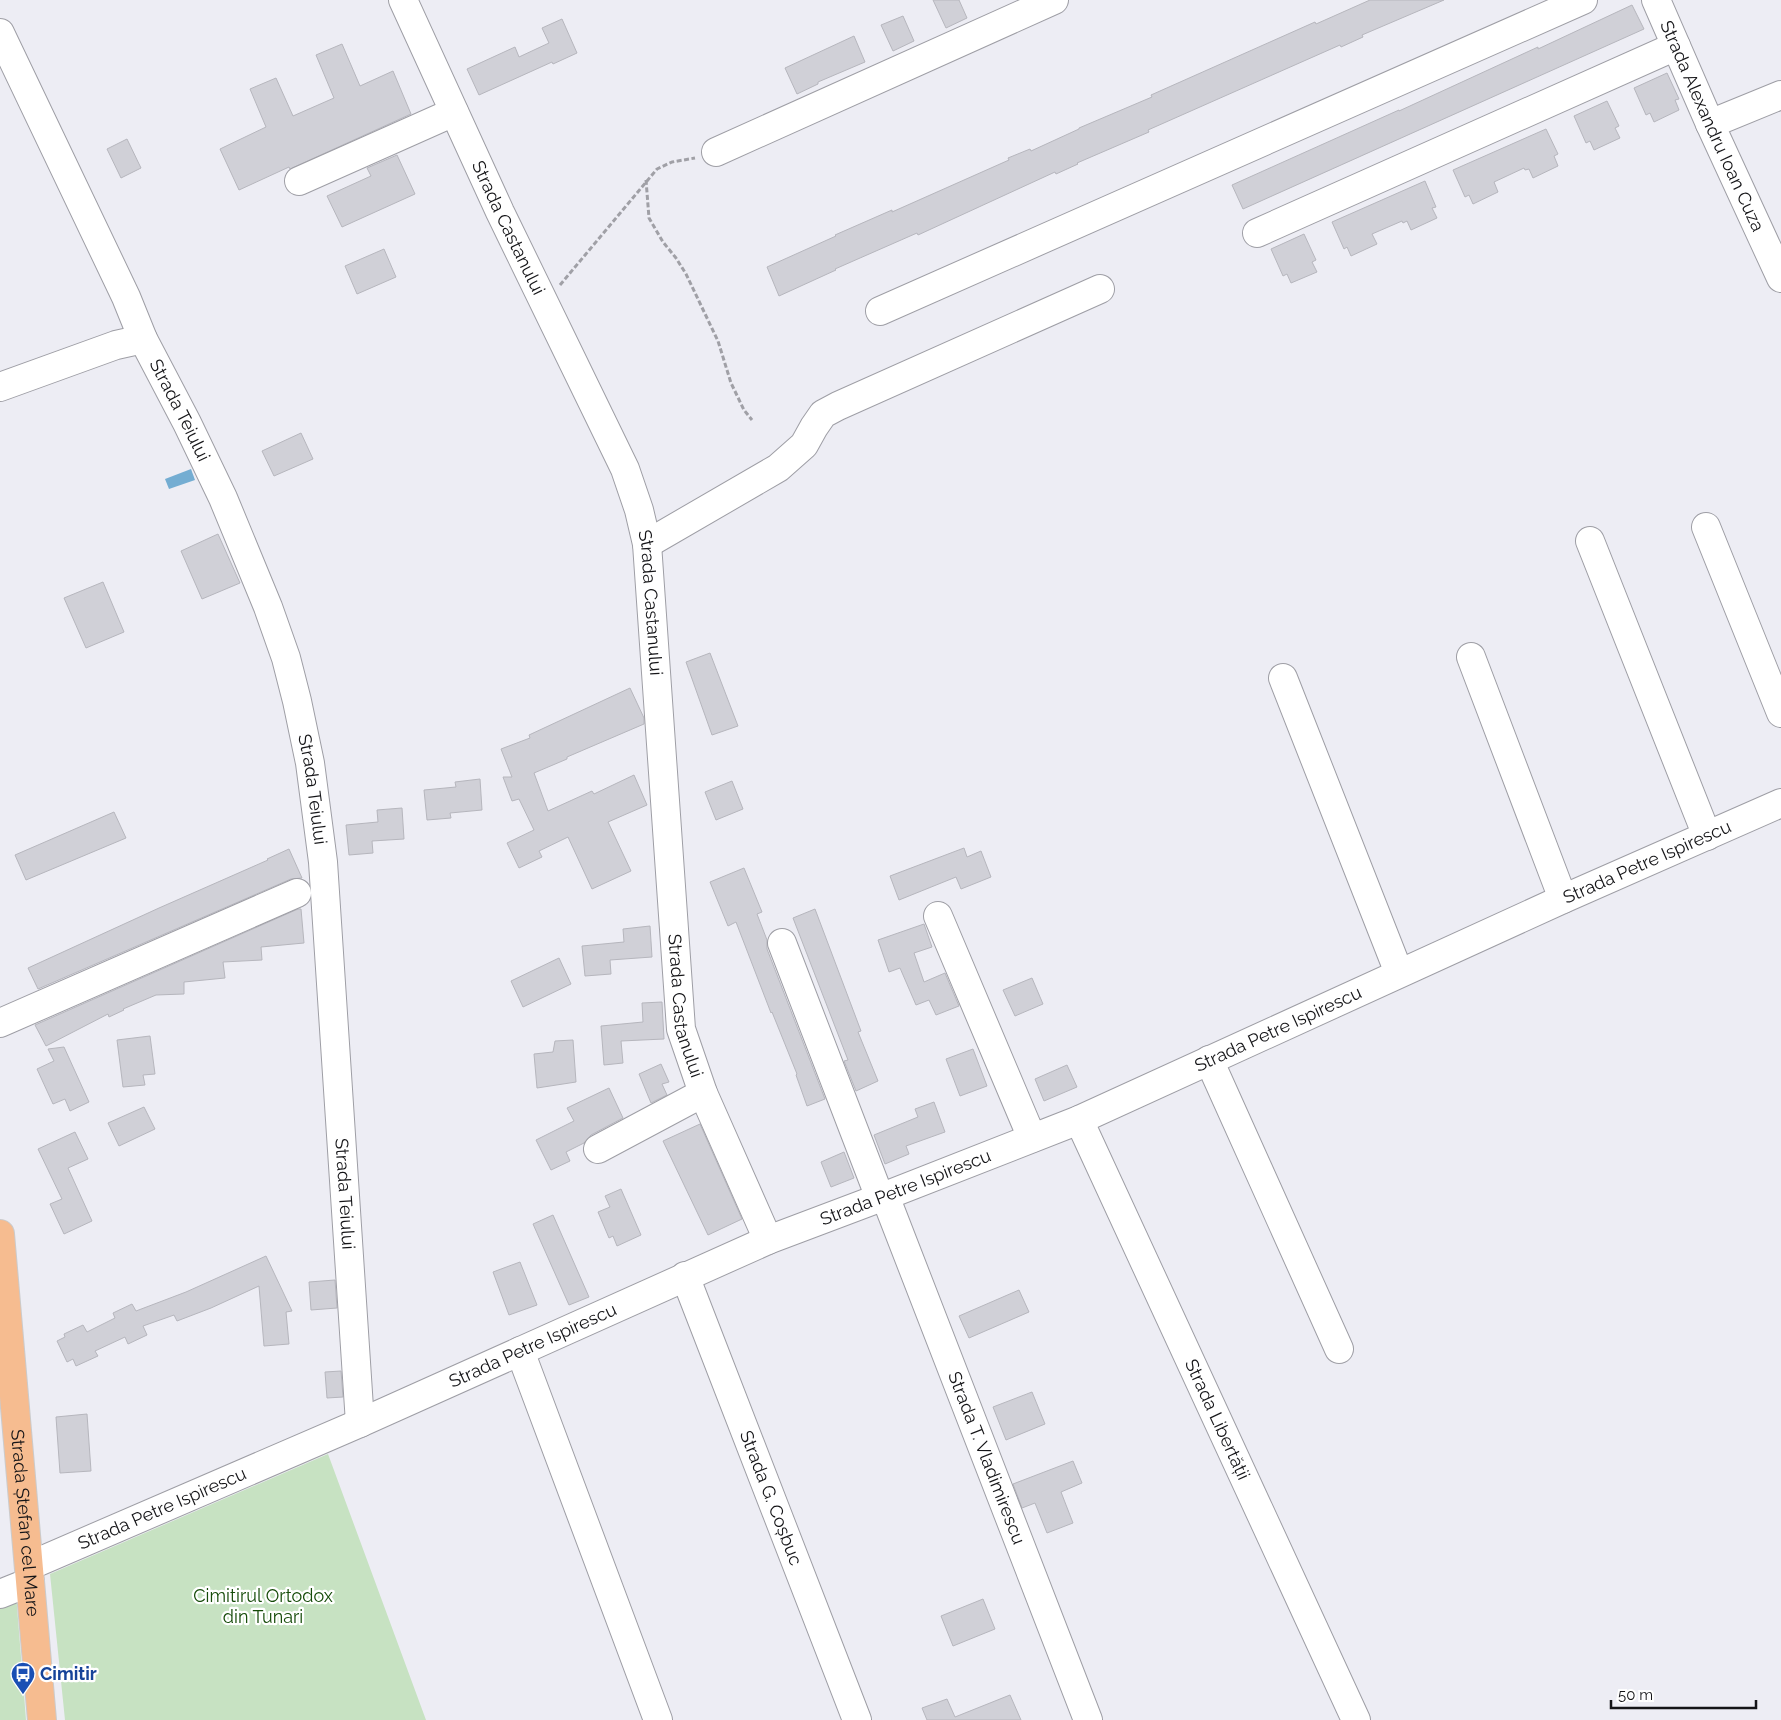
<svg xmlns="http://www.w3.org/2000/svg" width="1781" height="1720" font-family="Raleway,sans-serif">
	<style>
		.green { fill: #c7e2c2 }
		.water { fill: #74add2 }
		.building { fill: #d0d0d7; stroke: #b6b6bd }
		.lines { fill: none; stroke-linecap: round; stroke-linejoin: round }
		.minor-casing { stroke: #9e9ea5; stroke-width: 30 }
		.major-casing { stroke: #cbcbcc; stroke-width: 30 }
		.path { stroke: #a0a0a6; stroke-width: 3; stroke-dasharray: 5 2.5; stroke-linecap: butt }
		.minor { stroke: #fff; stroke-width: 28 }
		.major { stroke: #f6bc90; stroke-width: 28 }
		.labels { text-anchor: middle; stroke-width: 4.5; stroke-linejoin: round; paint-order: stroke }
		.street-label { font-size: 18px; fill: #141417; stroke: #fff }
		.park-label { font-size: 18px; fill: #154b08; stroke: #fff }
		.transit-label { font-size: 18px; font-weight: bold; fill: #164399; stroke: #fff; text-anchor: start }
	</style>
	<rect width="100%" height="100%" fill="#ededf4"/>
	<path class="green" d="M 328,1454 L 426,1720 L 65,1720 L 50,1574 Z
		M 16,1594 L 26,1720 L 0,1720 L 0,1601 Z"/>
	<path class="water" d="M 191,469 L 195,480 L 169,489 L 165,479 Z"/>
	<path class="building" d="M 933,0 L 959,0 L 967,18 L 946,28 Z
		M 1370,0 L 1444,0 L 1362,35 L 1363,37 L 1341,47 L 1340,45 L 1148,130 L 1149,132 L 1077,163 L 1078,164 L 1056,174 L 1055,172 L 918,235 L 917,233 L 835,269 L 836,270 L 779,296 L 767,267 L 836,236 L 835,235 L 892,210 L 892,212 L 1009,160 L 1008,158 L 1030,149 L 1031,151 L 1079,129 L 1079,128 L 1152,97 L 1151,95 L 1315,22 L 1316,24 Z
		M 1632,5 L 1644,29 L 1243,209 L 1232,185 L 1399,110 L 1399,111 L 1538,47 L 1538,49 Z
		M 903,16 L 914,41 L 893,51 L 881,25 Z
		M 562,19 L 577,53 L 553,64 L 552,62 L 479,95 L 467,69 L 515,47 L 519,57 L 549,43 L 542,28 Z
		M 854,36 L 865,62 L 818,82 L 818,84 L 797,94 L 785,68 Z
		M 342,44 L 360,86 L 393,71 L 411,114 L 290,169 L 289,167 L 239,190 L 220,149 L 266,127 L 250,89 L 276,78 L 293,116 L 334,98 L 316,55 Z
		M 1667,73 L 1679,99 L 1675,100 L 1679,110 L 1654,122 L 1650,113 L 1646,115 L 1634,88 Z
		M 1607,101 L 1619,126 L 1615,128 L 1620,138 L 1594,150 L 1590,141 L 1586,143 L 1574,116 Z
		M 1546,129 L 1558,154 L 1554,156 L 1558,166 L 1533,178 L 1529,169 L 1525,170 L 1524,168 L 1494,182 L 1498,192 L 1473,204 L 1469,195 L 1465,197 L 1453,170 Z
		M 127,139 L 141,168 L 121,178 L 107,149 Z
		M 397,155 L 415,194 L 342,227 L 327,196 L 371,176 L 367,168 Z
		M 1425,181 L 1436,207 L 1432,208 L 1437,218 L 1411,230 L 1407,221 L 1403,223 L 1402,221 L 1372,234 L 1377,244 L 1351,256 L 1347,247 L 1344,249 L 1332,222 Z
		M 1304,234 L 1316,260 L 1312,262 L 1317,272 L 1291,283 L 1287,274 L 1283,276 L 1271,249 Z
		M 384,249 L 396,277 L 357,294 L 345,266 Z
		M 301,433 L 313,459 L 274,476 L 262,451 Z
		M 218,534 L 240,583 L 202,599 L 181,551 Z
		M 103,582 L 124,632 L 86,648 L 64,598 Z
		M 710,653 L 738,726 L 712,735 L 686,662 Z
		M 630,688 L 644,718 L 644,724 L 567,757 L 567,759 L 534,773 L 548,811 L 592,791 L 594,794 L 634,775 L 647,805 L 608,822 L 631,871 L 592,889 L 568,837 L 539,851 L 542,857 L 519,868 L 507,843 L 534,830 L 519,799 L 512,801 L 503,777 L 512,777 L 501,749 L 530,738 L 529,735 Z
		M 480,779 L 482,810 L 450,813 L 451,818 L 427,820 L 424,790 L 456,787 L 455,782 Z
		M 732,781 L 743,809 L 716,820 L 705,792 Z
		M 402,808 L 404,839 L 372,841 L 373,853 L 349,855 L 346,825 L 378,822 L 377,810 Z
		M 114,812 L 126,838 L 26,880 L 15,855 Z
		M 964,848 L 967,857 L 981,851 L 991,877 L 961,889 L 956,877 L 899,900 L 890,876 Z
		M 289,849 L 302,878 L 291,879 L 38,989 L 28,968 L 159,908 L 268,860 L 267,859 Z
		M 744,868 L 762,912 L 757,914 L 767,940 L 767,949 L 825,1099 L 807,1106 L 796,1075 L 797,1074 L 772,1012 L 771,1013 L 736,922 L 728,926 L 710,882 Z
		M 298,909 L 301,909 L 304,943 L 261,947 L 262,960 L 223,962 L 225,978 L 184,982 L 184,994 L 156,995 L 123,1009 L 124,1010 L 109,1017 L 108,1014 L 46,1046 L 35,1025 Z
		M 815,909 L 861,1031 L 858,1032 L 878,1081 L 856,1091 L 844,1061 L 848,1060 L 793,918 Z
		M 924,924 L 932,947 L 914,953 L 924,982 L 945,973 L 959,1006 L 936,1015 L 929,1000 L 916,1005 L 900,968 L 889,972 L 878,940 Z
		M 650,926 L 652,957 L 610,960 L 611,974 L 585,976 L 582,946 L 624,942 L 623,929 Z
		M 559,958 L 571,984 L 523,1007 L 511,981 Z
		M 1032,978 L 1043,1004 L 1015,1016 L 1003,990 Z
		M 662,1002 L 664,1039 L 621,1041 L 623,1063 L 604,1065 L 601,1026 L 643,1022 L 642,1003 Z
		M 150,1036 L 155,1074 L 143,1075 L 145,1085 L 123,1087 L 117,1040 Z
		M 573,1040 L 576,1082 L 537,1088 L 534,1054 L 553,1052 L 555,1041 Z
		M 64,1047 L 89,1102 L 70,1111 L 65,1099 L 53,1104 L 37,1069 L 54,1061 L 48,1049 Z
		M 973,1049 L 987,1086 L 960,1096 L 946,1059 Z
		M 661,1064 L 669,1082 L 662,1084 L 667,1095 L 651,1103 L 639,1074 Z
		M 1067,1065 L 1077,1087 L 1044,1101 L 1035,1079 Z
		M 609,1088 L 623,1118 L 591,1135 L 584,1143 L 566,1152 L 570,1161 L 551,1170 L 536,1140 L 574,1121 L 567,1108 Z
		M 934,1102 L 945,1132 L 906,1146 L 909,1154 L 885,1164 L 874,1135 L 918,1117 L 915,1109 Z
		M 144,1107 L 155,1129 L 119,1146 L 108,1123 Z
		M 700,1124 L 742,1219 L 708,1235 L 663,1141 Z
		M 75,1132 L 88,1159 L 68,1168 L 92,1221 L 64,1234 L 50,1204 L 62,1199 L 38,1149 Z
		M 844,1152 L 854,1178 L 831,1187 L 821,1162 Z
		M 621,1189 L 641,1235 L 617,1246 L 613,1236 L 609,1238 L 598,1212 L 610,1207 L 605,1196 Z
		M 553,1215 L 589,1297 L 569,1305 L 533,1224 Z
		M 266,1256 L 292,1311 L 286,1312 L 289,1344 L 264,1346 L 259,1286 L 211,1308 L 177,1321 L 174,1315 L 143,1326 L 147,1335 L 128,1344 L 125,1337 L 95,1351 L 98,1356 L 76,1366 L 73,1359 L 67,1362 L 57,1341 L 65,1337 L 64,1334 L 83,1325 L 87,1332 L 115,1318 L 113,1313 L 132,1304 L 136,1311 L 186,1292 Z
		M 520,1262 L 537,1305 L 509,1315 L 493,1272 Z
		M 335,1280 L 337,1308 L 311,1310 L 309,1282 Z
		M 1019,1290 L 1029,1312 L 969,1338 L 959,1316 Z
		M 341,1371 L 343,1397 L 327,1398 L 325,1372 Z
		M 1032,1392 L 1045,1424 L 1006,1440 L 993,1407 Z
		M 87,1414 L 91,1471 L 60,1473 L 56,1417 Z
		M 1073,1461 L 1082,1483 L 1061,1492 L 1073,1523 L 1047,1533 L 1035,1503 L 1022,1508 L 1013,1484 Z
		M 983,1599 L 995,1629 L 953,1646 L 941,1616 Z
		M 1010,1695 L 1021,1720 L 927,1720 L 922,1708 L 947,1699 L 955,1717 Z"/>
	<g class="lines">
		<defs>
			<g id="minor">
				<path id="s1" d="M 403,0 L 500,212 L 625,469 L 639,510 L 647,544 L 681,1029 L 703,1093 L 768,1240"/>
				<path id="s2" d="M 1656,0 L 1710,124 L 1781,278"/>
				<path id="s3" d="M 0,33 L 126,297 L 143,339 L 187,423 L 223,498 L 268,607 L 286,658 L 297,701 L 310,763 L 323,862 L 360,1423"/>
				<path d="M 1710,124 L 1781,95"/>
				<path d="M 716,152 L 1054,0"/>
				<path d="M 299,181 L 454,112"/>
				<path d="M 1257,233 L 1676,46"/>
				<path d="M 880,311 L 1583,0"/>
				<path d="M 0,387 L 116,345 L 143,339"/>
				<path d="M 1706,527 L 1781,713"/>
				<path d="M 1590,541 L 1707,836"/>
				<path d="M 647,544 L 778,468 L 804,445 L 814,427 L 823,414 L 838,406 L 1100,289"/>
				<path d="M 1471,657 L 1563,899"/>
				<path d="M 1283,678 L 1399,973"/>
				<path d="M 938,916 L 1032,1138"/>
				<path d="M 782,943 L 880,1198"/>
				<path d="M 0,1023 L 297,893"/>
				<path d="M 1209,1060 L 1339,1349"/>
				<path id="s4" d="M 1079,1120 L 1356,1720"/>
				<path d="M 598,1149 L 703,1093"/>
				<path id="s5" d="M 885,1196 L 1088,1720"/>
				<path id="s6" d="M 685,1276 L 857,1720"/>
				<path d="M 520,1351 L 658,1720"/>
				<path id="s7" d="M 29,1566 L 360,1423 L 768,1240 L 890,1194 L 1079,1120 L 1563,899 L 1781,803"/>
				<path d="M 0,1594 L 30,1582"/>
			</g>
			<g id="major">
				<path id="s8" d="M 0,1234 L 42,1720"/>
			</g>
		</defs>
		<use href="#minor" class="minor-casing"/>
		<use href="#major" class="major-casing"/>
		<path class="path" d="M 646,180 L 649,218 L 663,242 L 676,258 L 686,274 L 718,341 L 731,383 L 744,410 L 752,420
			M 560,285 L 657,169 L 672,162 L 695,158"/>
		<use href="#minor" class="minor"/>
		<use href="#major" class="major"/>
	</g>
	<defs>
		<symbol id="bus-pin" viewBox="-11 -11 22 30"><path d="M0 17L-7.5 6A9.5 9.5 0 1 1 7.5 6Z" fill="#1a4fb4" stroke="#fff"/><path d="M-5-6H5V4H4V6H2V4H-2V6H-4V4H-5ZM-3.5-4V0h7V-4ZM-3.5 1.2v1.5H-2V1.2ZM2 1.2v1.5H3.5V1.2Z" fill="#fff"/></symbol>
	</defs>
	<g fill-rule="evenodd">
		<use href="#bus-pin" x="9" y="1660" width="28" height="38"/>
	</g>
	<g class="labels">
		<g class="street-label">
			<text dy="6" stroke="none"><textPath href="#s2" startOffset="138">Strada Alexandru Ioan Cuza</textPath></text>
			<text dy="6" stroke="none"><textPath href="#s1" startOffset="251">Strada Castanului</textPath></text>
			<text dy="6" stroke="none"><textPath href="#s3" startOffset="418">Strada Teiului</textPath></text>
			<text dy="6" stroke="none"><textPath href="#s1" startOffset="656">Strada Castanului</textPath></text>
			<text dy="6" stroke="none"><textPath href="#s3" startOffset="822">Strada Teiului</textPath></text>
			<text dy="6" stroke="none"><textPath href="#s7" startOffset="1765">Strada Petre Ispirescu</textPath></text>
			<text dy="6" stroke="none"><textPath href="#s1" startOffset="1061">Strada Castanului</textPath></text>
			<text dy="6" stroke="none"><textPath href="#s7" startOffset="1360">Strada Petre Ispirescu</textPath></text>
			<text dy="6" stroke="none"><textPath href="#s7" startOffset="955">Strada Petre Ispirescu</textPath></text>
			<text dy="6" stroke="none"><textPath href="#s3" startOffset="1228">Strada Teiului</textPath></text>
			<text dy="6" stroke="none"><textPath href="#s7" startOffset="550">Strada Petre Ispirescu</textPath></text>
			<text dy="6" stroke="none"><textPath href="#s4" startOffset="330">Strada Libertății</textPath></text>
			<text dy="6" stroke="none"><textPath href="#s5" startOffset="281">Strada T. Vladimirescu</textPath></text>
			<text dy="6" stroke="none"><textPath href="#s6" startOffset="238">Strada G. Coșbuc</textPath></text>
			<text dy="6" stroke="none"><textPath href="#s7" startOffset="145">Strada Petre Ispirescu</textPath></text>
			<text dy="6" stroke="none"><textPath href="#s8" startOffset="290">Strada Ștefan cel Mare</textPath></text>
		</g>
		<g class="park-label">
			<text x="263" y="1602">Cimitirul Ortodox<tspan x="263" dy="21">din Tunari</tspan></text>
		</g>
		<g class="transit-label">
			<text x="40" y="1680">Cimitir</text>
		</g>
	</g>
	<path d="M1611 1700v8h145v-8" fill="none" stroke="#141417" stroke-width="2.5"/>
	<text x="1618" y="1700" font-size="15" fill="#141417" stroke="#ffffff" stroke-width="4" paint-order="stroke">50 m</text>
</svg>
